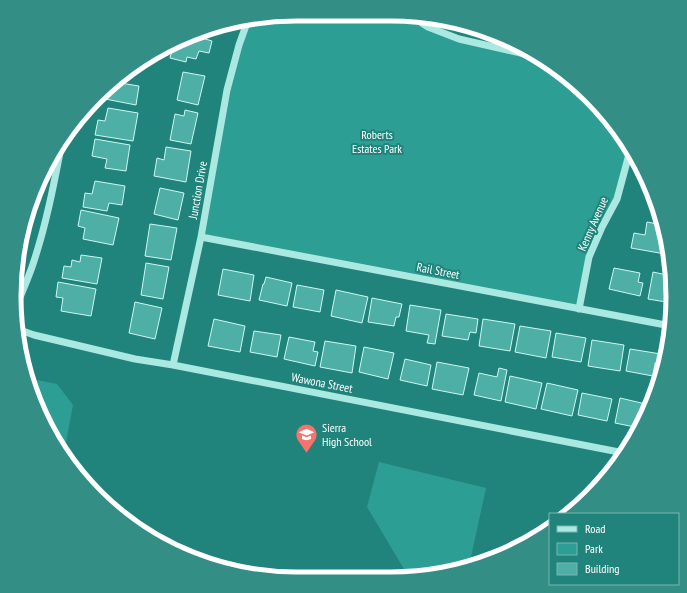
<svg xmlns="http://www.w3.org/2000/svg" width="687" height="593" font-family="'PT Sans Narrow',sans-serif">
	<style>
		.green { fill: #2d9e93 }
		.building { fill: #4dafa6; stroke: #cdf7f2 }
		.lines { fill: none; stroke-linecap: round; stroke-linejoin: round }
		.minor { stroke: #a9e9e2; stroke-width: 7 }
		.labels { text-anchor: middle; stroke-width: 4; stroke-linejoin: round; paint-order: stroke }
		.park-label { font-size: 12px; fill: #fff; stroke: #21847c }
		.street-label { font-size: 12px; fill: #fff; stroke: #21847c }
		.poi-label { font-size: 12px; fill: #fff; stroke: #21847c; text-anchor: start }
		.rim { fill: none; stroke: #fff; stroke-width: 5 }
	</style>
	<rect width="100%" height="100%" fill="#21847c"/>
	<path class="green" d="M 297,14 L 411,16 L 459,39 L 538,57 L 563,73 L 603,110 L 630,148 L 617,199 L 589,257 L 579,309 L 201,237 L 227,90 L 248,20 Z
		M 27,378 L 57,384 L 73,405 L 64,453 L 52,438 L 29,387 Z
		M 379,462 L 486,488 L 469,566 L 425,575 L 404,569 L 367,507 Z"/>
	<path class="building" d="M 192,35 L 212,41 L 209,53 L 199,51 L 196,59 L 187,57 L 186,62 L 170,58 L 174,42 Z
		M 183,72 L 205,76 L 198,105 L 177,100 Z
		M 114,82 L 139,86 L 136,105 L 100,98 L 101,94 Z
		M 108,108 L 138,113 L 133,141 L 95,135 L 98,120 L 105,121 Z
		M 185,110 L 198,113 L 191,144 L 170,140 L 175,114 L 184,116 Z
		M 95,139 L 130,145 L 126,171 L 105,168 L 107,159 L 92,156 Z
		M 166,147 L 191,151 L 186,182 L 154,176 L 157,158 L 164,160 Z
		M 95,181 L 125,186 L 122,205 L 109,203 L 107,211 L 83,207 L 85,193 L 92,194 Z
		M 160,188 L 184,193 L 178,220 L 154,214 Z
		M 81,210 L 119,218 L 113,245 L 83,239 L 85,228 L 78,226 Z
		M 647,222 L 663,225 L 667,245 L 665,254 L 631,248 L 634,233 L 645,235 Z
		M 150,224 L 177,228 L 171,260 L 145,256 Z
		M 81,255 L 102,258 L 97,284 L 62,278 L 64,266 L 71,267 L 72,260 L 80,262 Z
		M 146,263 L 169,267 L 163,299 L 141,295 Z
		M 614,268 L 640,273 L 638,282 L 643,283 L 640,296 L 609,289 Z
		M 223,269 L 254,275 L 250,301 L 218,295 Z
		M 653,272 L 671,276 L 672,303 L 648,299 Z
		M 266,277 L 292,283 L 287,306 L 259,300 L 263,284 L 264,284 Z
		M 58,282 L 96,289 L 91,316 L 61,311 L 63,298 L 56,297 Z
		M 297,285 L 324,290 L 320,312 L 293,307 Z
		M 336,290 L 368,297 L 362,323 L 331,316 Z
		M 372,298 L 402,304 L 399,317 L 396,317 L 394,326 L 368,322 Z
		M 135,302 L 162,308 L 155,339 L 129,333 Z
		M 410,305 L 441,310 L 435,344 L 427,343 L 429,335 L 406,331 Z
		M 446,314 L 478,319 L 476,333 L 470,332 L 468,340 L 442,336 Z
		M 214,319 L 245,326 L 240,352 L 208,346 Z
		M 483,319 L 515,324 L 510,351 L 479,346 Z
		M 520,326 L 551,331 L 546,358 L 515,352 Z
		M 254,331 L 281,335 L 277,357 L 250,352 Z
		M 556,333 L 586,338 L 581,362 L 552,357 Z
		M 289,337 L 315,342 L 313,351 L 318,352 L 315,366 L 284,359 Z
		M 592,340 L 624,345 L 620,371 L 588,366 Z
		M 325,341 L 356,346 L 352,373 L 320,367 Z
		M 364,347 L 394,353 L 388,379 L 359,372 Z
		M 630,349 L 661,354 L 660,364 L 655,363 L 653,376 L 626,371 Z
		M 405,359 L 431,365 L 427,386 L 400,380 Z
		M 437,362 L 469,368 L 463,395 L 432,389 Z
		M 499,368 L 507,370 L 501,401 L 474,395 L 479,373 L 497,377 Z
		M 510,376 L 542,383 L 536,409 L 505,402 Z
		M 547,383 L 578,390 L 572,416 L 541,409 Z
		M 582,393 L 612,399 L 607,421 L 578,415 Z
		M 620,398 L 650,405 L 644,422 L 640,428 L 615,423 Z"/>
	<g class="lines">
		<path class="minor" d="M 411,16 L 428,27 L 459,39 L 538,57
			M 201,237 L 671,326
			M 15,309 C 21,295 27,281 32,267 C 46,226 54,184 62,142
			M 579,309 L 589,257 L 602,227 L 617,199 L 628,158 L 630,148
			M 17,329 L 34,335 L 135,359 L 173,365 L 624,453
			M 173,365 L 201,237 L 227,90 L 239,45 L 248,20"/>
	</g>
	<defs>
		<symbol id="school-pin" viewBox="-11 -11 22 30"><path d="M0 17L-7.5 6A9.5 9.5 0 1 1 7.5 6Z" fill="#f6726a" stroke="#21847c"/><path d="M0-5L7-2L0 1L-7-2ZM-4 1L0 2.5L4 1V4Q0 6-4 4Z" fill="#fff"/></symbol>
	</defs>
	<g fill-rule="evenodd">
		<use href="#school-pin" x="294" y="422" width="25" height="34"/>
	</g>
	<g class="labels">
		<g class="park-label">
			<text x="377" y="139">Roberts<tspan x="377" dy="14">Estates Park</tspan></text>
		</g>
		<g class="street-label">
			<text transform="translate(198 190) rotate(-80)" y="4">Junction Drive</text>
			<text transform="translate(593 224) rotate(-66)" y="4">Kenny Avenue</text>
			<text transform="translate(438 271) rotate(11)" y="4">Rail Street</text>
			<text transform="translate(322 383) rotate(11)" y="4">Wawona Street</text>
		</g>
		<g class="poi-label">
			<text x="322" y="432">Sierra<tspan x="322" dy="14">High School</tspan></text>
		</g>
	</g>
	<path d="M0 0H687V593H0ZM296 21H391A275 275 0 0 1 666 296V297A275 275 0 0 1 391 572H296A275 275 0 0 1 21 297V296A275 275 0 0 1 296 21Z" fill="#338e86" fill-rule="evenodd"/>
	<path class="rim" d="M296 21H391A275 275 0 0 1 666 296V297A275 275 0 0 1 391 572H296A275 275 0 0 1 21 297V296A275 275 0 0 1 296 21Z"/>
	<rect x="549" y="513" width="130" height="72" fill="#21847c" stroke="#7ab5b0"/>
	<rect x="557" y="526" width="20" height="6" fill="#a9e9e2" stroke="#7ab5b0"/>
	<text x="585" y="533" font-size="12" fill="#ffffff">Road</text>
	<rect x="557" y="543" width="20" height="12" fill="#2d9e93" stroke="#7ab5b0"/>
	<text x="585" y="553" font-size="12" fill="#ffffff">Park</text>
	<rect x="557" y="563" width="20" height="12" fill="#4dafa6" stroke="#7ab5b0"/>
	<text x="585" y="573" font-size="12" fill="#ffffff">Building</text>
</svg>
